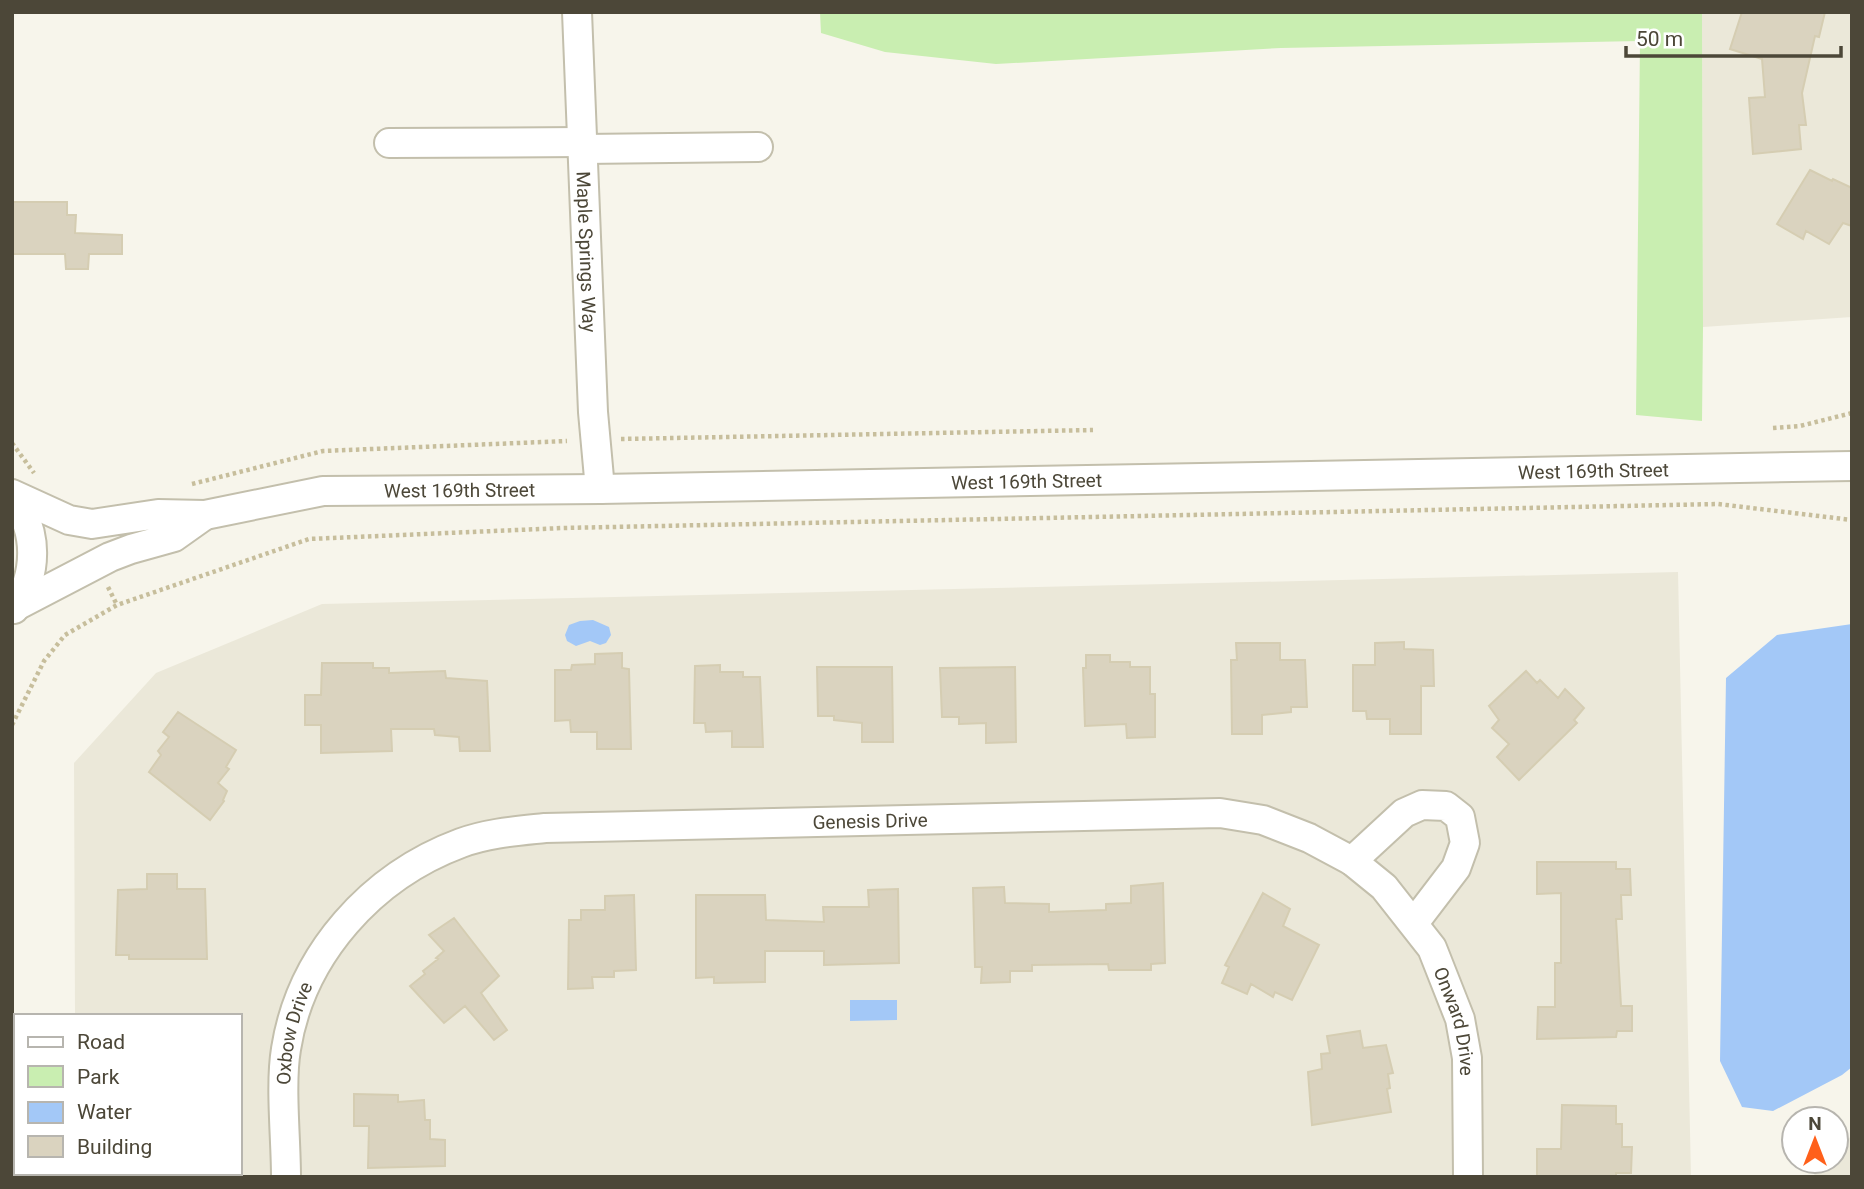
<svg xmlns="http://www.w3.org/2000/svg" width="1864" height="1189" font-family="Roboto,sans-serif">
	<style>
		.residential { fill: #ebe8d9 }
		.green { fill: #c9eeb1 }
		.water { fill: #a3c8f7 }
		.building { fill: #dad3bf; stroke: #d5cdb2; stroke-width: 2 }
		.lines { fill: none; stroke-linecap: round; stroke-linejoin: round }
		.minor-casing { stroke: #c3bfac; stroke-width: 32 }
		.path { stroke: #c7be9c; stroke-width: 4.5; stroke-dasharray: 3.5 3.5; stroke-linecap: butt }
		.minor { stroke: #fff; stroke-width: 28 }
		.labels { text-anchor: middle; stroke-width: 5; stroke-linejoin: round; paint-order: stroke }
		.street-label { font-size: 19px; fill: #4c4738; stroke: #fff }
	</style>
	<rect width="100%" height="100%" fill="#f7f5eb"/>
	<path class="residential" d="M 1702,12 L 1852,12 L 1852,317 L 1703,327 Z
		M 1678,572 L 1691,1177 L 75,1177 L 75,1173 L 240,1173 L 240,1016 L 75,1016 L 74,763 L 156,673 L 322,604 Z
		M 1852,1135 L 1852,1177 L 1812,1177 L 1827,1161 L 1836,1161 L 1836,1152 Z"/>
	<path class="green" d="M 820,12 L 1702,12 L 1703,327 L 1702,421 L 1636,415 L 1640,41 L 1281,48 L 996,64 L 885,52 L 821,33 Z"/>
	<path class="water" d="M 593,620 L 609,627 L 611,635 L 606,643 L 600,645 L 590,641 L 576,646 L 567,641 L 565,635 L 569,625 L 580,621 Z
		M 1852,624 L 1852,1067 L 1842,1075 L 1773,1111 L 1742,1107 L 1720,1061 L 1726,678 L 1777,635 Z
		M 850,1000 L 897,1000 L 897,1020 L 850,1021 Z"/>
	<path class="building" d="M 1742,12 L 1825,12 L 1819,37 L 1815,36 L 1802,93 L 1806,125 L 1799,125 L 1801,149 L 1753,154 L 1749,98 L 1765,97 L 1762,59 L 1730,49 Z
		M 1810,170 L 1832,181 L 1833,179 L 1852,188 L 1852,226 L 1843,223 L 1829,244 L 1806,231 L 1803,239 L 1777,224 Z
		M 12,202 L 67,202 L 67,215 L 76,215 L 75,233 L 122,235 L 122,254 L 89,254 L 88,269 L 66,269 L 65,254 L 12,254 Z
		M 1404,642 L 1404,649 L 1433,650 L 1434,686 L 1421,686 L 1421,734 L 1390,734 L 1390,719 L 1367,719 L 1366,711 L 1353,711 L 1353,665 L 1375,665 L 1375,643 Z
		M 1236,643 L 1280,643 L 1280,660 L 1305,660 L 1307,707 L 1291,707 L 1291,712 L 1262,715 L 1262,734 L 1232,734 L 1231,660 L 1237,660 Z
		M 622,653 L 622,668 L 629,669 L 631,749 L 597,749 L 597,732 L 571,732 L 570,720 L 555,721 L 555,670 L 571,670 L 572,665 L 595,664 L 595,654 Z
		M 1086,655 L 1110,655 L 1110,662 L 1130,662 L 1130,667 L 1150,667 L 1150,694 L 1155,694 L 1155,737 L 1127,738 L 1126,724 L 1085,726 L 1083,668 L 1086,668 Z
		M 322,663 L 373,663 L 373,668 L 389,668 L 389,673 L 445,671 L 446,678 L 487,681 L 490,751 L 460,751 L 459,737 L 435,735 L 434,729 L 391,729 L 392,751 L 321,753 L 321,725 L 305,725 L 305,695 L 321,695 Z
		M 720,665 L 720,672 L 743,672 L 743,677 L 760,677 L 763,747 L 732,747 L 732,731 L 706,732 L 705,723 L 694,723 L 695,666 Z
		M 817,667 L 892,667 L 893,742 L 862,742 L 862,723 L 834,720 L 834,716 L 818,716 Z
		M 1015,667 L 1016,742 L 986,743 L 986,723 L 959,724 L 959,717 L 942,717 L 940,668 Z
		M 1526,671 L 1537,683 L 1540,680 L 1558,698 L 1565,689 L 1584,708 L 1574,720 L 1577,723 L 1519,780 L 1497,757 L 1509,744 L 1492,728 L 1499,720 L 1489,706 Z
		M 178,712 L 236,750 L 226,767 L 229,769 L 218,783 L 227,791 L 223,800 L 224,801 L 210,820 L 149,772 L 161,755 L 158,751 L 169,737 L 163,732 Z
		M 1537,862 L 1616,862 L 1616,869 L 1630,869 L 1631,895 L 1621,895 L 1622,919 L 1616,919 L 1621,1006 L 1632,1006 L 1632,1031 L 1617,1031 L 1616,1037 L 1537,1039 L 1538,1007 L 1555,1007 L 1555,963 L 1561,963 L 1561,893 L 1537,894 Z
		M 147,874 L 177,874 L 177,889 L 205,889 L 207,959 L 129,959 L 129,955 L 116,955 L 118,890 L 147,889 Z
		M 1163,883 L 1165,963 L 1151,964 L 1151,970 L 1109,970 L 1108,964 L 1032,965 L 1032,971 L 1010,971 L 1010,982 L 981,983 L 982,967 L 975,967 L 973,888 L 1004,887 L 1005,903 L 1049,904 L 1049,912 L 1106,910 L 1106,904 L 1131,903 L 1131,886 Z
		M 898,889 L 899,963 L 824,965 L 824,951 L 765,951 L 765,982 L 714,983 L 714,977 L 696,978 L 696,895 L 765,895 L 766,920 L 824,922 L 823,907 L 869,907 L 868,890 Z
		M 1263,893 L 1290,909 L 1283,926 L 1319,945 L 1292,1000 L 1275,992 L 1273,997 L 1251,984 L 1247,994 L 1222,983 L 1229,967 L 1225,965 Z
		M 634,895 L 636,970 L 614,971 L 614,977 L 592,977 L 593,988 L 568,989 L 569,920 L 581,920 L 581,910 L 605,910 L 605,896 Z
		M 454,918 L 499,976 L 481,993 L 507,1030 L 494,1040 L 465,1006 L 444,1023 L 410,986 L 425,974 L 423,971 L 438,959 L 436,958 L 444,951 L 429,935 Z
		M 1360,1031 L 1363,1048 L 1386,1045 L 1393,1073 L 1388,1074 L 1390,1088 L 1387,1089 L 1391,1112 L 1312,1125 L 1308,1072 L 1322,1069 L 1321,1054 L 1330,1053 L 1327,1036 Z
		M 354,1094 L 398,1095 L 398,1102 L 424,1100 L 425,1120 L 430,1120 L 430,1139 L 445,1140 L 445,1166 L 368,1168 L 369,1126 L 354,1126 Z
		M 1562,1105 L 1616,1106 L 1616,1124 L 1622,1124 L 1622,1147 L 1632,1147 L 1631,1173 L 1616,1173 L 1616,1177 L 1537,1177 L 1537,1149 L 1561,1149 Z"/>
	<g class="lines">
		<defs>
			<g id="minor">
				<path id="s1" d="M 577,12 L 593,412 L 600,489"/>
				<path d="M 389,143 L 583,142"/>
				<path d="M 583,149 L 758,147"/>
				<path d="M 12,494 L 69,520 L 92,524 L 158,514 L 205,515 L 174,537 L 131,549 L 110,557 L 16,606"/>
				<path d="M 12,497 C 39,530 38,575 14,609"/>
				<path id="s2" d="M 205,515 L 323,491 L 600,489 L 1852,466"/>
				<path d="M 1352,861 L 1404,813 L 1422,805 L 1446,806 L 1460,817 L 1465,843 L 1456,868 L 1414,923"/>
				<path id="s3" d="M 286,1177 C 286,1138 280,1085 286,1049 C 301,954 372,876 461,843 C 488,833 517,831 545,828 L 1220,813 L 1263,820 L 1309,838 L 1352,861 L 1384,887 L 1432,948 L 1460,1019 L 1467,1058 L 1468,1177"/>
			</g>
		</defs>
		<use href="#minor" class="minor-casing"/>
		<path class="path" d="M 1773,428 L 1800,426 L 1852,413
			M 621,439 L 1093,430
			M 12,443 L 34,473
			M 192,484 L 323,451 L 567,441
			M 108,587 L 117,605
			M 12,725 L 44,661 L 65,635 L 117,605 L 309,539 L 563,528 L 1718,504 L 1852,520"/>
		<use href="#minor" class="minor"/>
	</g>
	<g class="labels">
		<g class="street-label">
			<text dy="7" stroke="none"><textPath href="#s1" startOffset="240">Maple Springs Way</textPath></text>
			<text dy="7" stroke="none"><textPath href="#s2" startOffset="1391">West 169th Street</textPath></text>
			<text dy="7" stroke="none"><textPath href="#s2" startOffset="824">West 169th Street</textPath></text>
			<text dy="7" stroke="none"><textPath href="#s2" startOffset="257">West 169th Street</textPath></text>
			<text dy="7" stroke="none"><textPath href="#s3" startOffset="822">Genesis Drive</textPath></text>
			<text dy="7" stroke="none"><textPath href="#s3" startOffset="1510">Onward Drive</textPath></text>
			<text dy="7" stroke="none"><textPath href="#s3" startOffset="145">Oxbow Drive</textPath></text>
		</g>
	</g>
	<rect width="1864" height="1189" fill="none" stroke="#4c4738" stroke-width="28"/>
	<rect x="14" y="1014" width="228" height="161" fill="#ffffff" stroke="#b7b5af" stroke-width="2"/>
	<rect x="28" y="1037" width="35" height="10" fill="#ffffff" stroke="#b7b5af" stroke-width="2"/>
	<text x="77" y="1049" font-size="21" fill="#4c4738">Road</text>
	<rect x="28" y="1066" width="35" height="21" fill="#c9eeb1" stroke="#b7b5af" stroke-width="2"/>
	<text x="77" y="1084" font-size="21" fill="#4c4738">Park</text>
	<rect x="28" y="1102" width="35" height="21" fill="#a3c8f7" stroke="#b7b5af" stroke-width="2"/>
	<text x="77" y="1119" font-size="21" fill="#4c4738">Water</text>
	<rect x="28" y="1136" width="35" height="21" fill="#dad3bf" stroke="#b7b5af" stroke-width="2"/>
	<text x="77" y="1154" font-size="21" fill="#4c4738">Building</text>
	<g transform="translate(1815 1140)"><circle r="33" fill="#ffffff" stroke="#b7b5af" stroke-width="2"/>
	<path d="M0-5L12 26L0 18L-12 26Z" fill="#ff601a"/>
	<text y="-10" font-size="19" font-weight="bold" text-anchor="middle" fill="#4c4738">N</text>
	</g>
	<path d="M1626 46v10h215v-10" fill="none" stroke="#4c4738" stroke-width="3.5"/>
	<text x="1636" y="46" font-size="21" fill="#4c4738" stroke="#ffffff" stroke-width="5" paint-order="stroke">50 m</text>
</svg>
